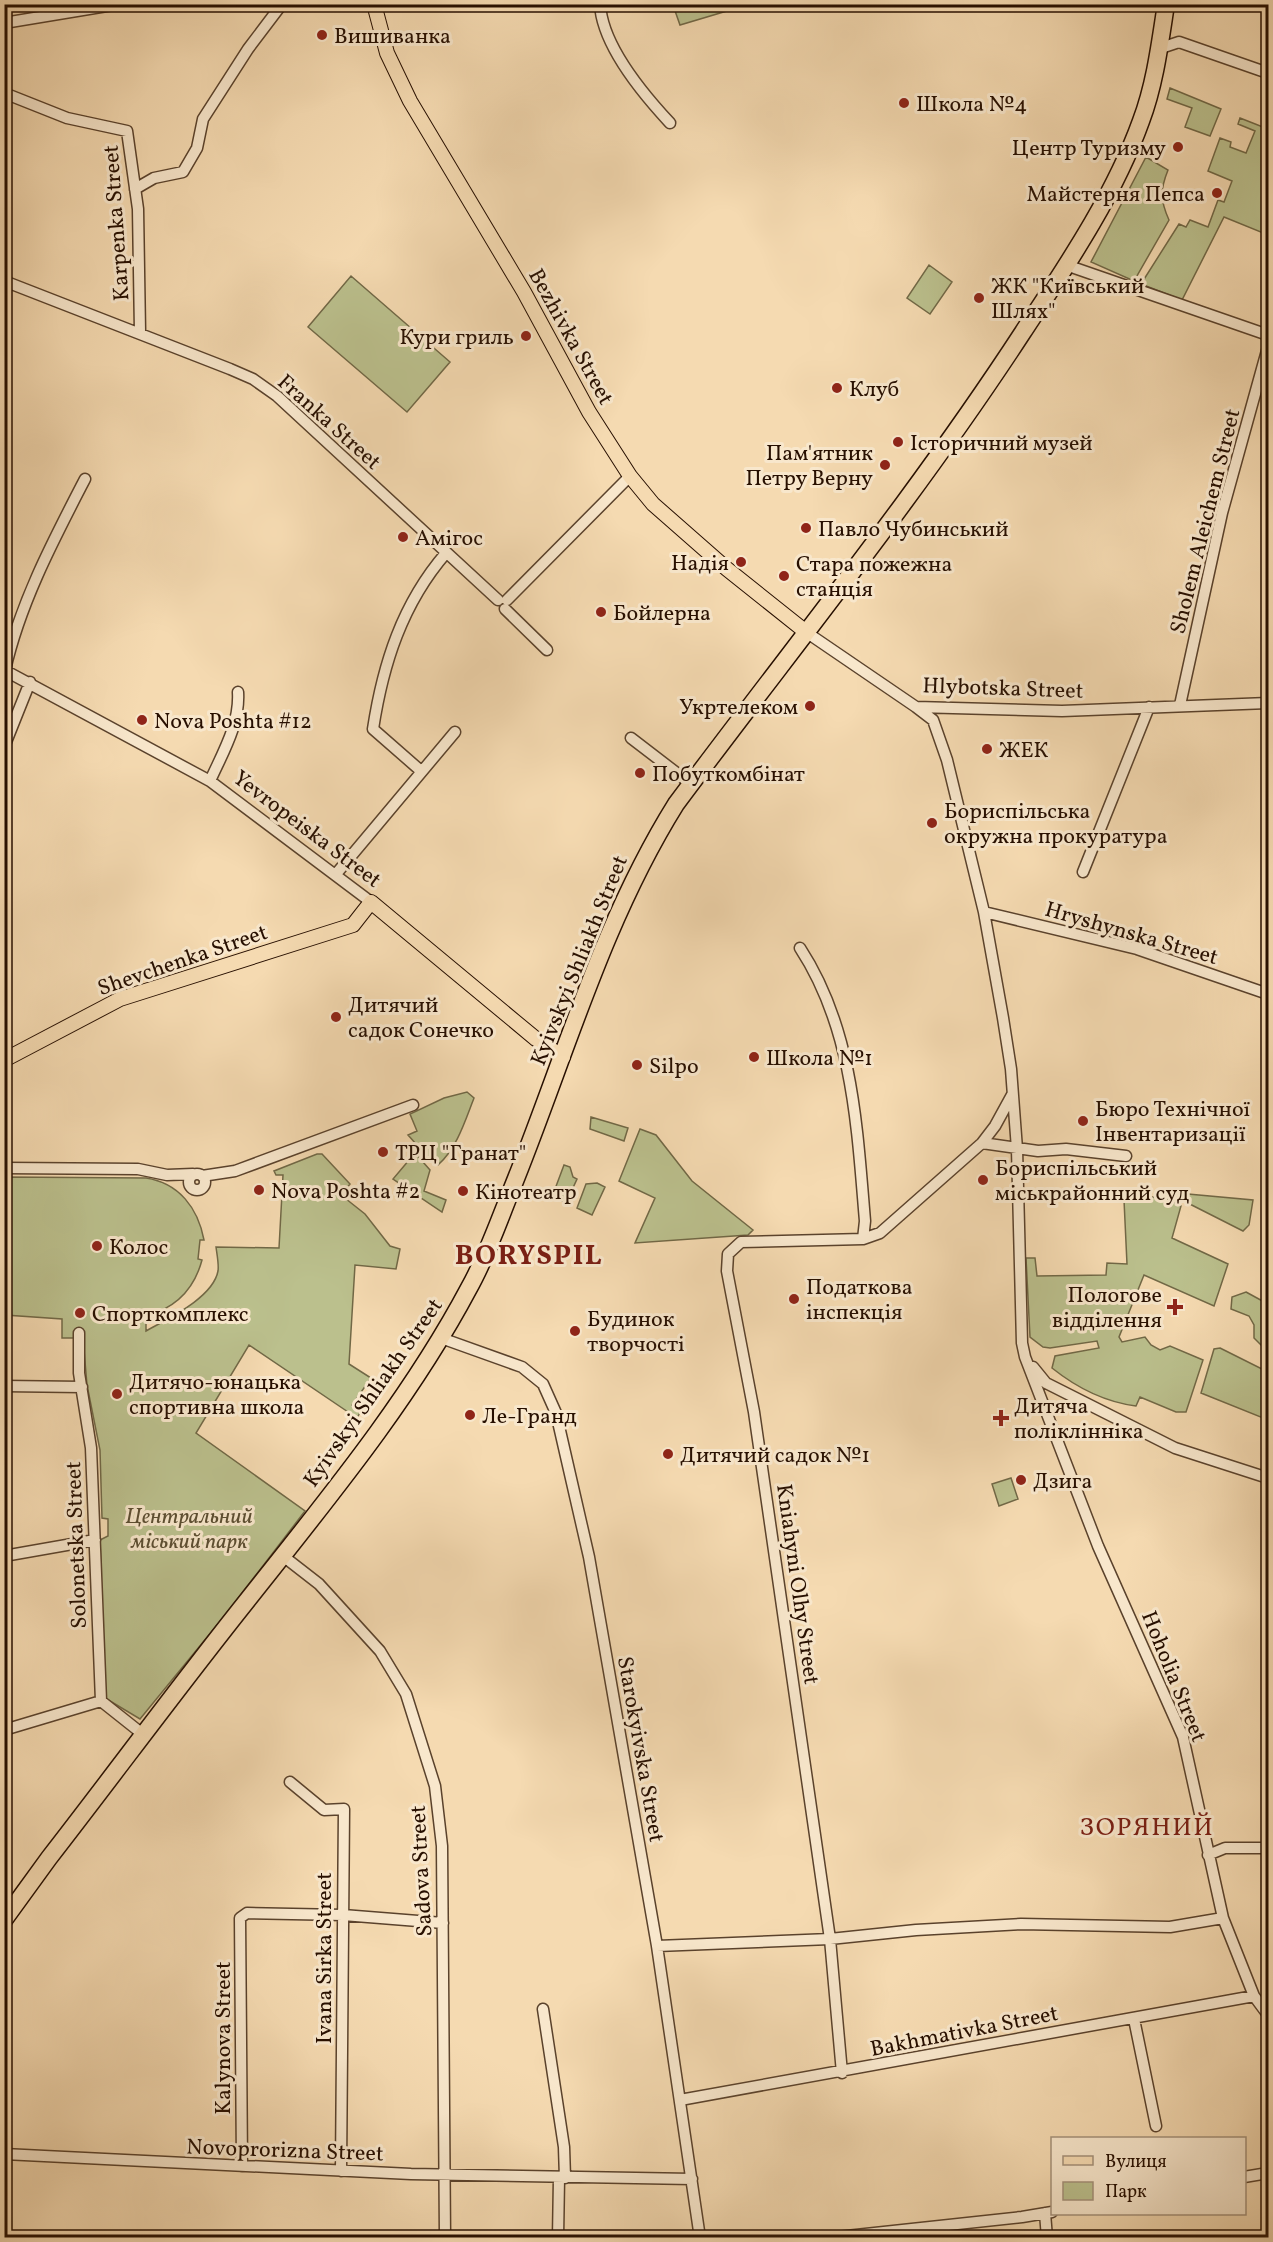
<svg xmlns="http://www.w3.org/2000/svg" width="1273" height="2242" font-family="Vollkorn,serif">
	<style>
		.green { fill: #bbc08d; stroke: #716846; stroke-width: 1.5 }
		.lines { fill: none; stroke-linecap: round; stroke-linejoin: round }
		.minor-casing { stroke: #5a422c; stroke-width: 13 }
		.major-casing { stroke: #270f00; stroke-width: 16 }
		.highway-casing { stroke: #270f00; stroke-width: 19 }
		.minor { stroke: #f8e7cc; stroke-width: 10 }
		.major { stroke: #f5dab1; stroke-width: 14 }
		.highway { stroke: #f5dab1; stroke-width: 16 }
		.poi-dot { fill: #8f2418; stroke: #f8e7cc; stroke-width: 2 }
		.labels { text-anchor: middle; stroke-width: 6; stroke-linejoin: round; paint-order: stroke }
		.poi-label { font-size: 22px; fill: #270f00; stroke: #f8e7cc; text-anchor: start }
		.street-label { font-size: 22px; fill: #270f00; stroke: #f8e7cc }
		.park-label { font-size: 22px; font-style: italic; fill: #5b4d31; stroke: #f8e7cc }
		.quarter-label { font-size: 26px; letter-spacing: 1.5px; fill: #7a1f14; stroke: #f8e7cc }
		.district-label { font-size: 28px; font-weight: bold; letter-spacing: 1.5px; fill: #7a1f14; stroke: #f8e7cc }
	</style>
	<rect width="100%" height="100%" fill="#f5dab1"/>
	<filter id="stains"><feTurbulence type="fractalNoise" baseFrequency=".00333" numOctaves="4"/><feColorMatrix values="0 0 0 0 .2 0 0 0 0 .09 0 0 0 0 .02 0 0 0 .5 -.17"/></filter>
	<radialGradient id="worn" r=".72"><stop offset=".6" stop-color="#630" stop-opacity="0"/><stop offset="1" stop-color="#630" stop-opacity=".3"/></radialGradient>
	<path class="green" d="M 673,5 L 673,4 L 747,5 L 680,25 Z
		M 1170,88 L 1221,109 L 1210,136 L 1185,127 L 1192,108 L 1167,99 Z
		M 1240,118 L 1268,129 L 1268,235 L 1224,217 L 1182,300 L 1141,284 L 1179,224 L 1186,227 L 1190,220 L 1208,227 L 1218,200 L 1224,202 L 1232,181 L 1208,171 L 1220,138 L 1231,142 L 1230,147 L 1246,153 L 1255,131 L 1238,124 Z
		M 1146,157 L 1168,170 C 1160,190 1160,200 1169,220 L 1134,281 L 1091,262 Z
		M 929,265 L 952,282 L 930,314 L 907,298 Z
		M 351,276 L 450,362 L 407,412 L 308,327 Z
		M 467,1092 L 474,1098 C 465,1121 457,1148 438,1165 L 434,1164 L 408,1135 L 417,1131 L 410,1114 L 444,1098 Z
		M 591,1117 L 628,1128 L 624,1141 L 590,1129 Z
		M 640,1129 L 656,1135 L 692,1181 L 753,1230 L 748,1235 L 635,1243 L 655,1198 L 619,1181 Z
		M 415,1153 L 430,1170 L 424,1191 L 446,1200 L 442,1212 L 393,1179 Z
		M 317,1154 L 322,1154 L 350,1184 L 341,1195 L 365,1214 L 390,1246 L 400,1249 L 396,1269 L 355,1265 L 349,1364 L 371,1378 L 352,1405 L 361,1411 L 357,1418 L 249,1345 L 196,1433 L 305,1511 L 222,1619 L 140,1719 L 105,1698 L 100,1540 L 108,1536 L 108,1519 L 102,1518 L 100,1450 L 87,1385 L 83,1338 L 62,1338 L 62,1319 L 5,1315 L 5,1177 L 146,1178 C 179,1183 198,1208 204,1240 L 200,1240 L 198,1259 L 202,1260 C 194,1290 176,1308 146,1316 L 146,1331 C 167,1319 213,1298 218,1271 C 219,1264 217,1255 216,1247 L 279,1248 L 283,1175 L 276,1175 L 274,1171 Z
		M 564,1165 L 570,1167 L 573,1177 L 577,1179 L 566,1203 L 552,1197 Z
		M 597,1183 L 605,1187 L 592,1215 L 577,1208 L 586,1184 Z
		M 1166,1192 L 1253,1200 L 1249,1225 L 1243,1231 Z
		M 1136,1195 L 1168,1199 L 1181,1206 L 1172,1238 L 1228,1264 L 1214,1306 L 1144,1275 L 1119,1337 L 1122,1342 L 1145,1337 L 1151,1345 L 1160,1350 L 1170,1346 L 1203,1360 L 1186,1412 L 1176,1412 L 1140,1397 L 1136,1406 C 1105,1402 1077,1388 1052,1368 L 1055,1356 L 1099,1348 L 1097,1341 L 1050,1348 L 1043,1347 L 1030,1337 L 1026,1258 L 1035,1258 L 1037,1276 L 1106,1275 L 1107,1263 L 1127,1264 L 1124,1200 Z
		M 1246,1292 L 1268,1304 L 1268,1339 L 1264,1348 L 1254,1338 L 1254,1325 L 1249,1316 L 1231,1309 L 1232,1297 Z
		M 1220,1348 L 1268,1372 L 1268,1420 L 1201,1393 L 1214,1349 Z
		M 1011,1478 L 1018,1499 L 999,1506 L 992,1484 Z"/>
	<g class="lines">
		<defs>
			<path id="minor" d="M 600,4 C 602,45 643,94 670,123
				M 4,23 L 119,4
				M 1158,49 L 1179,42 L 1268,73
				M 4,93 L 67,118 L 127,131 L 138,209 L 140,332
				M 135,189 L 154,178 L 183,172 L 197,148 L 203,119 L 248,49 L 282,4
				M 1066,265 L 1268,335
				M 4,281 L 230,369 L 253,379 L 277,396 L 498,600
				M 507,600 L 630,476
				M 505,609 L 547,650
				M 806,632 L 916,707 L 1062,711 L 1268,703
				M 4,670 L 210,781 L 371,902
				M 5,670 C 20,603 54,539 85,479
				M 1180,705 L 1222,513 L 1268,347
				M 916,707 L 933,720 L 947,760 L 984,912 L 1003,1018 L 1011,1069 L 1017,1149 L 1022,1343 L 1025,1357 L 1098,1546 L 1183,1737 L 1223,1918 L 1254,1996 L 1268,2015
				M 631,738 L 691,784
				M 4,747 L 30,682
				M 421,771 L 373,729 C 383,664 402,604 446,553
				M 210,781 C 223,752 240,724 238,692
				M 1083,872 L 1149,707
				M 336,874 L 455,732
				M 984,912 L 1137,949 L 1268,994
				M 800,948 C 853,1029 857,1127 865,1221 L 863,1239
				M 982,1143 L 1038,1151 L 1066,1149 L 1126,1156
				M 4,1168 L 138,1169 L 167,1175 L 193,1174
				M189 1182a8 8 0 1 1 16 0a8 8 0 1 1-16 0Z
				M 202,1176 L 235,1171 L 413,1105
				M 79,1333 L 79,1373 L 91,1448 L 101,1701 L 140,1732 L 142,1738
				M 441,1338 L 522,1367 L 543,1384 L 556,1413 L 589,1557 L 657,1946 L 700,2238
				M 1033,1367 L 1046,1383 L 1175,1448 L 1268,1478
				M 4,1386 L 82,1387
				M 4,1556 L 95,1540
				M 283,1556 L 319,1584 L 380,1651 L 406,1694 L 435,1786 L 442,1846 L 445,2238
				M 4,1730 L 101,1701
				M 290,1782 L 324,1810 L 344,1809 L 341,2171
				M 1208,1855 L 1225,1848 L 1268,1848
				M 657,1946 L 830,1939 L 916,1930 L 1021,1924 L 1170,1927 L 1223,1918
				M 543,2009 L 564,2147 L 565,2178
				M 1134,2019 L 1156,2126
				M 842,2073 L 830,1939 L 754,1412 L 727,1271 L 728,1254 L 741,1242 L 863,1239 L 880,1233 L 982,1143 L 995,1126 L 1012,1095
				M 680,2100 L 1254,1996
				M 4,2154 L 411,2174 L 692,2179
				M 242,2166 L 240,1918 L 247,1913 L 343,1915 L 443,1923
				M 1244,2177 L 1268,2173
				M 1045,2213 L 1047,2238
				M 558,2238 L 559,2178
				M 828,2238 L 1022,2217 L 1052,2212"/>
			<path id="major" d="M 374,4 L 387,53 L 410,101 L 524,292 L 589,412 L 630,476 L 653,504 L 727,569 L 806,632
				M 4,1060 L 120,999 L 353,925 L 371,902 L 536,1039 L 563,1057"/>
			<path id="highway" d="M 4,1920 L 49,1858 C 115,1773 179,1686 246,1602 C 325,1502 409,1401 469,1288 C 486,1258 498,1223 511,1191 C 564,1061 601,924 676,804 C 793,647 916,496 1023,332 C 1067,265 1114,196 1141,121 C 1155,84 1160,43 1166,4"/>
		</defs>
		<use href="#minor" class="minor-casing"/>
		<use href="#major" class="major-casing"/>
		<use href="#highway" class="highway-casing"/>
		<use href="#minor" class="minor"/>
		<use href="#major" class="major"/>
		<use href="#highway" class="highway"/>
	</g>
	<g class="poi-dot">
		<circle cx="322" cy="35" r="6"/>
		<circle cx="904" cy="103" r="6"/>
		<circle cx="1178" cy="147" r="6"/>
		<circle cx="1217" cy="193" r="6"/>
		<circle cx="979" cy="298" r="6"/>
		<circle cx="526" cy="336" r="6"/>
		<circle cx="837" cy="388" r="6"/>
		<circle cx="898" cy="442" r="6"/>
		<circle cx="885" cy="465" r="6"/>
		<circle cx="806" cy="528" r="6"/>
		<circle cx="403" cy="537" r="6"/>
		<circle cx="741" cy="562" r="6"/>
		<circle cx="784" cy="576" r="6"/>
		<circle cx="601" cy="612" r="6"/>
		<circle cx="810" cy="706" r="6"/>
		<circle cx="142" cy="720" r="6"/>
		<circle cx="987" cy="749" r="6"/>
		<circle cx="640" cy="773" r="6"/>
		<circle cx="932" cy="823" r="6"/>
		<circle cx="336" cy="1017" r="6"/>
		<circle cx="754" cy="1057" r="6"/>
		<circle cx="637" cy="1065" r="6"/>
		<circle cx="1083" cy="1121" r="6"/>
		<circle cx="383" cy="1152" r="6"/>
		<circle cx="983" cy="1180" r="6"/>
		<circle cx="259" cy="1190" r="6"/>
		<circle cx="463" cy="1191" r="6"/>
		<circle cx="97" cy="1246" r="6"/>
		<circle cx="794" cy="1299" r="6"/>
		<path d="M1172 1298h6v6h6v6h-6v6h-6v-6h-6v-6h6z"/>
		<circle cx="80" cy="1313" r="6"/>
		<circle cx="575" cy="1331" r="6"/>
		<circle cx="117" cy="1394" r="6"/>
		<circle cx="470" cy="1415" r="6"/>
		<path d="M998 1409h6v6h6v6h-6v6h-6v-6h-6v-6h6z"/>
		<circle cx="668" cy="1454" r="6"/>
		<circle cx="1021" cy="1480" r="6"/>
	</g>
	<g class="labels">
		<g class="poi-label">
			<text x="334" y="43">Вишиванка</text>
			<text x="916" y="111">Школа №4</text>
			<text x="1166" y="155" text-anchor="end">Центр Туризму</text>
			<text x="1205" y="201" text-anchor="end">Майстерня Пепса</text>
			<text x="991" y="293">ЖК "Київський<tspan x="991" dy="25">Шлях"</tspan></text>
			<text x="514" y="344" text-anchor="end">Кури гриль</text>
			<text x="849" y="396">Клуб</text>
			<text x="910" y="450">Історичний музей</text>
			<text x="873" y="460" text-anchor="end">Пам'ятник<tspan x="873" dy="25">Петру Верну</tspan></text>
			<text x="818" y="536">Павло Чубинський</text>
			<text x="415" y="545">Амігос</text>
			<text x="729" y="570" text-anchor="end">Надія</text>
			<text x="796" y="571">Стара пожежна<tspan x="796" dy="25">станція</tspan></text>
			<text x="613" y="620">Бойлерна</text>
			<text x="798" y="714" text-anchor="end">Укртелеком</text>
			<text x="154" y="728">Nova Poshta #12</text>
			<text x="999" y="757">ЖЕК</text>
			<text x="652" y="781">Побуткомбінат</text>
			<text x="944" y="818">Бориспільська<tspan x="944" dy="25">окружна прокуратура</tspan></text>
			<text x="348" y="1012">Дитячий<tspan x="348" dy="25">садок Сонечко</tspan></text>
			<text x="766" y="1065">Школа №1</text>
			<text x="649" y="1073">Silpo</text>
			<text x="1095" y="1116">Бюро Технічної<tspan x="1095" dy="25">Інвентаризації</tspan></text>
			<text x="395" y="1160">ТРЦ "Гранат"</text>
			<text x="995" y="1175">Бориспільський<tspan x="995" dy="25">міськрайонний суд</tspan></text>
			<text x="271" y="1198">Nova Poshta #2</text>
			<text x="475" y="1199">Кінотеатр</text>
			<text x="109" y="1254">Колос</text>
			<text x="806" y="1294">Податкова<tspan x="806" dy="25">інспекція</tspan></text>
			<text x="1162" y="1302" text-anchor="end">Пологове<tspan x="1162" dy="25">відділення</tspan></text>
			<text x="92" y="1321">Спорткомплекс</text>
			<text x="587" y="1326">Будинок<tspan x="587" dy="25">творчості</tspan></text>
			<text x="129" y="1389">Дитячо-юнацька<tspan x="129" dy="25">спортивна школа</tspan></text>
			<text x="1014" y="1413">Дитяча<tspan x="1014" dy="25">поліклінніка</tspan></text>
			<text x="482" y="1423">Ле-Гранд</text>
			<text x="680" y="1462">Дитячий садок №1</text>
			<text x="1033" y="1488">Дзига</text>
		</g>
		<g class="street-label">
			<text transform="translate(115 223) rotate(-94)" y="8">Karpenka Street</text>
			<text transform="translate(572 336) rotate(61)" y="8">Bezhivka Street</text>
			<text transform="translate(330 421) rotate(42)" y="8">Franka Street</text>
			<text transform="translate(1204 521) rotate(-76)" y="8">Sholem Aleichem Street</text>
			<text transform="translate(1003 687) rotate(2)" y="8">Hlybotska Street</text>
			<text transform="translate(308 828) rotate(37)" y="8">Yevropeiska Street</text>
			<text transform="translate(1132 932) rotate(16)" y="8">Hryshynska Street</text>
			<text transform="translate(182 959) rotate(-19)" y="8">Shevchenka Street</text>
			<text transform="translate(578 960) rotate(-68)" y="8">Kyivskyi Shliakh Street</text>
			<text transform="translate(372 1392) rotate(-55)" y="8">Kyivskyi Shliakh Street</text>
			<text transform="translate(75 1545) rotate(-92)" y="8">Solonetska Street</text>
			<text transform="translate(799 1584) rotate(82)" y="8">Kniahyni Olhy Street</text>
			<text transform="translate(1175 1676) rotate(68)" y="8">Hoholia Street</text>
			<text transform="translate(642 1749) rotate(80)" y="8">Starokyivska Street</text>
			<text transform="translate(420 1871) rotate(-93)" y="8">Sadova Street</text>
			<text transform="translate(323 1958) rotate(-90)" y="8">Ivana Sirka Street</text>
			<text transform="translate(964 2030) rotate(-11)" y="8">Bakhmativka Street</text>
			<text transform="translate(222 2038) rotate(-90)" y="8">Kalynova Street</text>
			<text transform="translate(285 2149) rotate(2)" y="8">Novoprorizna Street</text>
		</g>
		<g class="park-label">
			<text x="189" y="1523">Центральний<tspan x="189" dy="25">міський парк</tspan></text>
		</g>
		<g class="quarter-label">
			<text x="1147" y="1835">ЗОРЯНИЙ</text>
		</g>
		<g class="district-label">
			<text x="529" y="1264">BORYSPIL</text>
		</g>
	</g>
	<rect width="1273" height="2242" fill="none" stroke="#f5dab1" stroke-width="24"/>
	<rect x="6" y="6" width="1261" height="2230" fill="none" stroke="#270f00" stroke-width="3"/>
	<rect x="12" y="12" width="1249" height="2218" fill="none" stroke="#270f00" stroke-width="1.5"/>
	<rect x="1051" y="2137" width="195" height="78" fill="#f8e7cc" stroke="#a4917a" stroke-width="1.5"/>
	<rect x="1063" y="2156" width="30" height="9" fill="#f5dab1" stroke="#a4917a" stroke-width="1.5"/>
	<text x="1105" y="2167" font-size="18" fill="#270f00">Вулиця</text>
	<rect x="1063" y="2182" width="30" height="18" fill="#bbc08d" stroke="#a4917a" stroke-width="1.5"/>
	<text x="1105" y="2197" font-size="18" fill="#270f00">Парк</text>
	<rect width="100%" height="100%" filter="url(#stains)"/>
	<rect width="100%" height="100%" fill="url(#worn)"/>
</svg>
